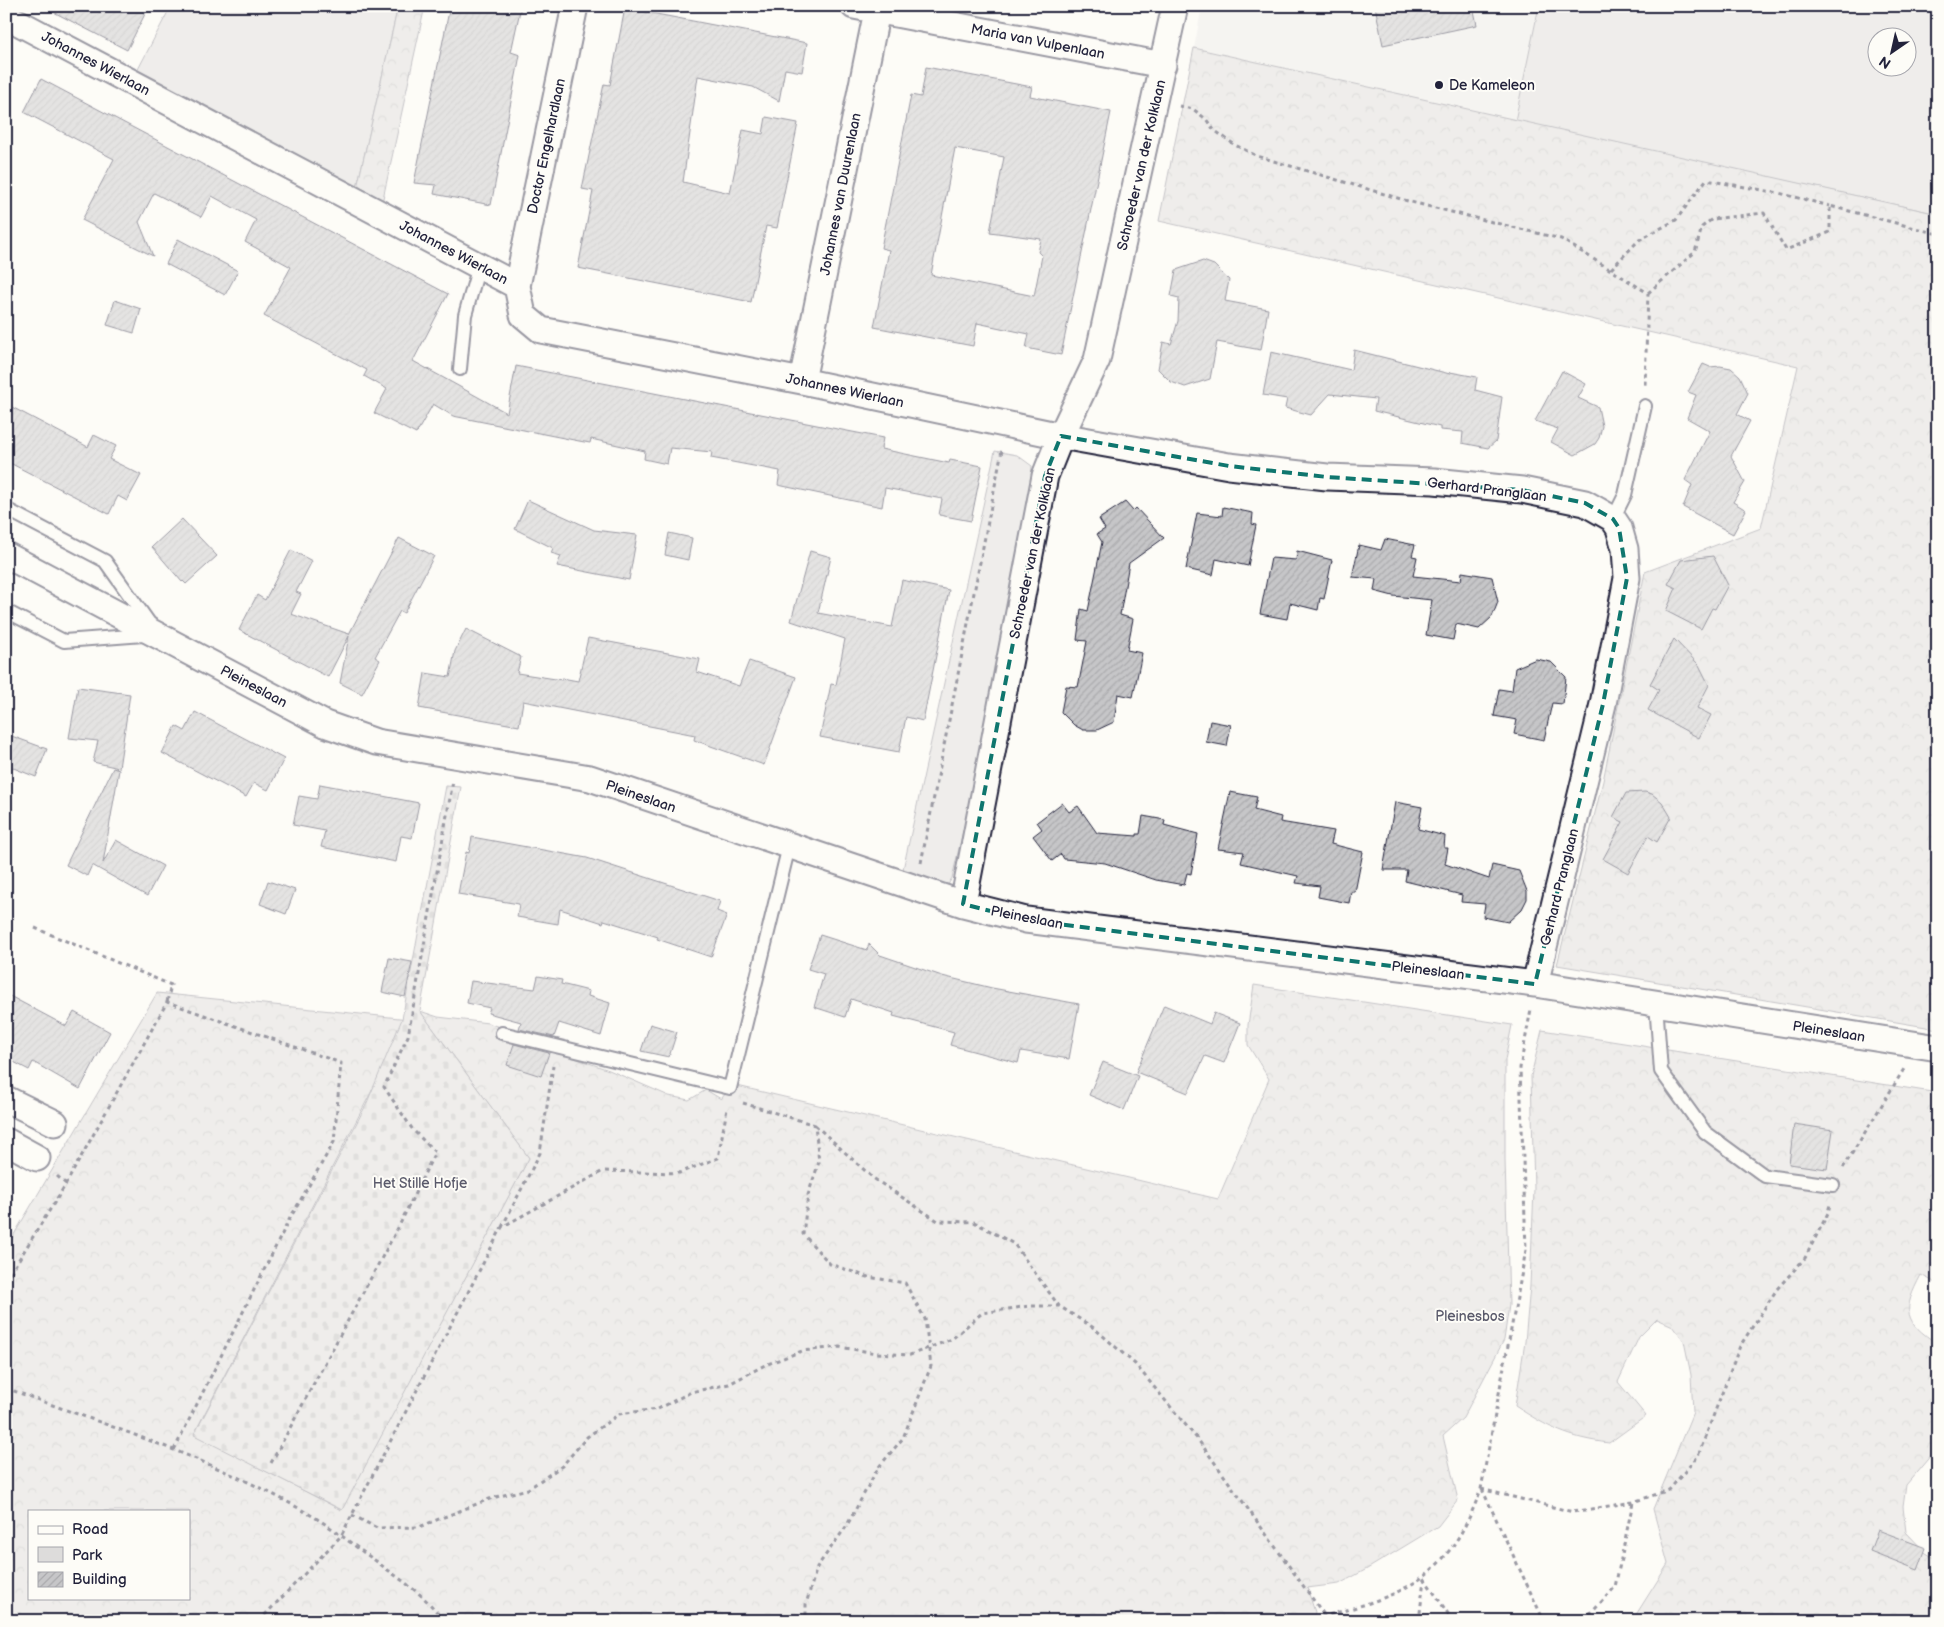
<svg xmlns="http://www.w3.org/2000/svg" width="1944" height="1627" font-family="'Balsamiq Sans',sans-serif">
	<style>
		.built { fill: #ecece9 }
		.green { fill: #dddcdb; stroke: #807f8b; fill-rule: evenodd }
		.forest { fill: url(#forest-crowns); stroke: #807f8b; fill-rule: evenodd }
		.cemetery { fill: url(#cemetery-stones); stroke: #807f8b }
		.building { fill: url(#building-hatch); stroke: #22223b; fill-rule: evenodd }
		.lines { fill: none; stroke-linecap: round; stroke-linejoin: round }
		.lane-casing { stroke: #22223b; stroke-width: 16 }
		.street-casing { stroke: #22223b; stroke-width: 29 }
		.path { stroke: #22223b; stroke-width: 3; stroke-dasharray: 4 4; stroke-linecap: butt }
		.lane { stroke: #fdfcf7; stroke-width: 12 }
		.street { stroke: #fdfcf7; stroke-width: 25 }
		.marked { fill: none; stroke: #0f766e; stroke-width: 4; stroke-dasharray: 10 6; stroke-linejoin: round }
		.poi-dot { fill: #22223b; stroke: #fdfcf7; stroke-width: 2 }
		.labels { text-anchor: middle; stroke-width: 4; stroke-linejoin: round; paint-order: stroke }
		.street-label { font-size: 14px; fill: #22223b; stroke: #fdfcf7 }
		.poi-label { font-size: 14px; fill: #22223b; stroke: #fdfcf7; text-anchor: start }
		.park-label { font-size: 14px; fill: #5a5a6b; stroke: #fdfcf7 }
	</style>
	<defs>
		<pattern id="forest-crowns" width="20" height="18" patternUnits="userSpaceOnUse" patternTransform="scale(1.25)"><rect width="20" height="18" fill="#dddcdb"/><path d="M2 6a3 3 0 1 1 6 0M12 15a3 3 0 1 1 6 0" fill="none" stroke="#bdbcbd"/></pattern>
		<pattern id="cemetery-stones" width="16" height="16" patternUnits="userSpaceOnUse" patternTransform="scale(1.25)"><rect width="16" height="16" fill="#dddcdb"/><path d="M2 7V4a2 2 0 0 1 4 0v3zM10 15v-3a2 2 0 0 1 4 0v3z" fill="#bdbcbd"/></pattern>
		<pattern id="building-hatch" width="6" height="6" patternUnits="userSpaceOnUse" patternTransform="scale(1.25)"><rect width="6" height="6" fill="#c6c6c8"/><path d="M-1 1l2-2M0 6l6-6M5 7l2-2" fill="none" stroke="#aaaaad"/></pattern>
	</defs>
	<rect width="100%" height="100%" fill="#fdfcf7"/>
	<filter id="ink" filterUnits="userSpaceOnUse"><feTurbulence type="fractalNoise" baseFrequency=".02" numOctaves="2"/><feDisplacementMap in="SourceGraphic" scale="10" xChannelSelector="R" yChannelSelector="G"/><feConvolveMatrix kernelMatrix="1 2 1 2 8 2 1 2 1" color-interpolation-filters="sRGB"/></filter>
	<g filter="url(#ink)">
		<path class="built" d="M 1202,6 L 1539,6 L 1515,121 L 1194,48 Z"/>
		<path class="green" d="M 171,6 L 398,6 L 356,192 L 134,77 Z
			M 1539,6 L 1938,6 L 1938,214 L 1515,121 ZM 1876,38 L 1906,38 L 1906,68 L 1876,68 Z
			M 995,451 L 1017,455 L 1032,466 L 1030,489 L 967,814 L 952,878 L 946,888 L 902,874 Z"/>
		<path class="forest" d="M 398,6 L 425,6 L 382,203 L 356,192 Z
			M 1194,48 L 1938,214 L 1938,1029 L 1557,965 L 1603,781 L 1645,572 L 1761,528 L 1798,366 L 1159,221 Z
			M 1254,985 L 1512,1025 L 1505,1060 L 1505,1160 L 1509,1305 L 1504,1340 L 1463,1418 L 1443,1436 L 1458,1500 L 1438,1526 L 1367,1569 L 1339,1584 L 1307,1588 L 1315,1612 L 1312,1621 L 6,1621 L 6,1248 L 157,993 L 409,1019 L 194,1434 L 341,1510 L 529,1158 L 420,1011 L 438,1017 L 488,1023 L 516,1033 L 534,1044 L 609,1070 L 669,1096 L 689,1100 L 706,1090 L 721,1099 L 733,1085 L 1218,1199 L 1269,1079 L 1248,1045 L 1248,1025 ZM 29,1511 L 189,1511 L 189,1598 L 29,1598 Z
			M 1542,1030 L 1938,1093 L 1938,1284 L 1921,1275 C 1902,1311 1903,1321 1938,1344 L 1938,1447 L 1906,1485 L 1903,1507 L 1906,1532 L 1926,1553 L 1938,1560 L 1938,1621 L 1632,1621 L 1668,1564 L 1653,1509 L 1693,1412 L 1691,1375 L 1684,1341 L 1673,1326 L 1657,1319 L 1639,1337 L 1618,1382 L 1646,1416 L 1609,1443 C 1568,1438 1549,1428 1515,1406 L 1525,1342 L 1530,1286 L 1534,1189 L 1531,1076 Z"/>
		<path class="cemetery" d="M 446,786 L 461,787 L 420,1011 L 529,1158 L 342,1510 L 194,1435 L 366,1105 L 402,1019 Z"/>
		<path class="building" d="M 42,6 L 149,6 L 127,50 Z
			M 450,6 L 521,6 L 511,52 L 520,55 L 491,205 L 434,194 L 436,185 L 414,183 Z
			M 1375,6 L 1473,6 L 1477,25 L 1383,45 Z
			M 625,8 L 807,43 L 802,72 L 785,69 L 779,101 L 753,87 L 698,76 L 683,182 L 730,193 L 743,130 L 763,134 L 766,117 L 798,123 L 777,228 L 766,226 L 751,302 L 578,268 L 593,191 L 582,189 L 604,84 L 610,85 Z
			M 926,67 L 1032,87 L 1030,96 L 1111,112 L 1061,355 L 1026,348 L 1029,334 L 977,323 L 973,346 L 874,327 L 889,250 L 881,248 L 911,95 L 921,97 ZM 955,148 L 1004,157 L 990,232 L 1041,239 L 1038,252 L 1042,256 L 1034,296 L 931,275 Z
			M 41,79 L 448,294 L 413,361 L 507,413 L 516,366 L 883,438 L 881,449 L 949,463 L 950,460 L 982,466 L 971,521 L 939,515 L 942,499 L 885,488 L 882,507 L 778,485 L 780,471 L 711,458 L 712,452 L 670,448 L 667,464 L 644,459 L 645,451 L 591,439 L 590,443 L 579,441 L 453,416 L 433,404 L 416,434 L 374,413 L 387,389 L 364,376 L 367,370 L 264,316 L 291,267 L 245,242 L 256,220 L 212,196 L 201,217 L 154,193 L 139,222 L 153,256 L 82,220 L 114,159 L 24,112 Z
			M 178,239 L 238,271 L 225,295 L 166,264 Z
			M 1203,261 L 1214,265 L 1229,280 L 1225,301 L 1268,309 L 1261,350 L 1217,342 L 1210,379 L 1185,387 L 1171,382 L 1158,369 L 1163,342 L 1171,344 L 1178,321 L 1179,298 L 1171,296 L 1176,270 Z
			M 115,300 L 141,309 L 134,333 L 107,325 Z
			M 1354,350 L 1450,374 L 1450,372 L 1477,377 L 1475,390 L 1502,397 L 1496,441 L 1488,448 L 1462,443 L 1463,432 L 1440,430 L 1440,427 L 1374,411 L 1376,399 L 1330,394 L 1311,415 L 1285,408 L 1287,399 L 1263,395 L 1271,352 L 1351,370 Z
			M 1703,364 L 1710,367 L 1720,366 L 1731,368 L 1740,376 L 1748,393 L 1737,414 L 1750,421 L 1731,456 L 1745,482 L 1733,502 L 1746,510 L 1733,534 L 1683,507 L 1692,485 L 1685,480 L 1710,431 L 1687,418 L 1696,395 L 1688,392 Z
			M 1562,371 L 1586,384 L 1578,398 L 1598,407 L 1602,426 L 1599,438 L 1595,444 L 1575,455 L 1551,442 L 1558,429 L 1535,421 Z
			M 6,404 L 88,447 L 94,435 L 116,446 L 109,459 L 141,475 L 127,501 L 118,496 L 109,514 L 6,461 Z
			M 528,500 L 594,530 L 637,535 L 629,580 L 557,566 L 561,556 L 551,553 L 553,548 L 515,529 Z
			M 1125,502 L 1133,511 L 1136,508 L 1164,538 L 1129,563 L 1120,615 L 1133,619 L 1127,650 L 1142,653 L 1133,697 L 1118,694 L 1114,722 L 1097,730 L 1083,730 L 1074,725 L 1061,712 L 1066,686 L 1078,687 L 1087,641 L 1077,640 L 1081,609 L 1088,611 L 1102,542 L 1097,534 L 1105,529 L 1099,519 Z
			M 1223,507 L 1253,513 L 1252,524 L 1256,525 L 1248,566 L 1216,559 L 1213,575 L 1186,569 L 1197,513 L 1222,516 Z
			M 182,519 L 217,556 L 186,584 L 183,581 L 182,582 L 152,547 Z
			M 669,533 L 692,538 L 688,560 L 665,555 Z
			M 399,538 L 434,556 L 404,613 L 400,611 L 375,657 L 380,660 L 362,694 L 340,683 L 349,636 L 328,677 L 239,630 L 257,595 L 265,600 L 291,550 L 312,561 L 296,592 L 301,594 L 291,614 L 349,634 Z
			M 1385,539 L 1415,545 L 1412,556 L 1417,557 L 1413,576 L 1461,581 L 1462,572 L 1492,577 L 1498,602 L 1492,617 L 1479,629 L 1456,624 L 1453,640 L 1426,635 L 1432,600 L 1393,596 L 1374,591 L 1376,579 L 1352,577 L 1359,545 L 1381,550 Z
			M 810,551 L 831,557 L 818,613 L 892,627 L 902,580 L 949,590 L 923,721 L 906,717 L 899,752 L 820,737 L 831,684 L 836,685 L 845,639 L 791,621 Z
			M 1297,551 L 1332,560 L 1324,599 L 1320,598 L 1318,610 L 1290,603 L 1287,619 L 1260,614 L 1271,558 L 1296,560 Z
			M 1713,556 L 1728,585 L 1715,609 L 1712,608 L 1701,629 L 1666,611 L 1676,588 L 1668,584 L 1681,560 Z
			M 466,629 L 521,657 L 517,673 L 562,680 L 562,678 L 578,681 L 588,638 L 700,659 L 697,672 L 739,686 L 749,661 L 796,677 L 764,765 L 694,740 L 695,735 L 523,701 L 519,726 L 419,708 L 425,673 L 450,677 L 455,651 Z
			M 1674,639 L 1699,665 L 1709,685 L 1697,708 L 1711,715 L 1699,738 L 1648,710 L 1659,690 L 1650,684 Z
			M 1536,659 L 1551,662 L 1566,677 L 1563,704 L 1552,703 L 1544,740 L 1514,734 L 1517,720 L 1494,716 L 1499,689 L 1512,691 L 1515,668 Z
			M 78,687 L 130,694 L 119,768 L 93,762 L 98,741 L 69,738 Z
			M 195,712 L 284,759 L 268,790 L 254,783 L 246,797 L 162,753 L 176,726 L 185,731 Z
			M 1210,721 L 1231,725 L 1227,746 L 1206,742 Z
			M 6,734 L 47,749 L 36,777 L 6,765 Z
			M 113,768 L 119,770 L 103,863 L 116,840 L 163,866 L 147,896 L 92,865 L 87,876 L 66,865 Z
			M 320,784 L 419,803 L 412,838 L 401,836 L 396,862 L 321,847 L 325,831 L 293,825 L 299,796 L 317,799 Z
			M 1230,792 L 1257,797 L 1254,810 L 1281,817 L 1280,822 L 1334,831 L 1331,844 L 1363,852 L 1355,892 L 1351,892 L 1349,903 L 1318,897 L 1320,886 L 1296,883 L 1298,876 L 1241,863 L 1244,852 L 1218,849 Z
			M 1645,792 L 1652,794 L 1662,802 L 1671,817 L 1657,842 L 1648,836 L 1628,873 L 1603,859 L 1623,822 L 1613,817 L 1626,793 Z
			M 1395,802 L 1422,807 L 1418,829 L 1445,836 L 1444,848 L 1448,848 L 1445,864 L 1489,879 L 1492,865 L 1519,871 L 1527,891 L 1527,899 L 1522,909 L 1508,922 L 1483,917 L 1485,904 L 1461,902 L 1462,895 L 1405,881 L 1407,870 L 1383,870 Z
			M 1062,803 L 1069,812 L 1078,806 L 1097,833 L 1137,836 L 1137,834 L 1140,834 L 1143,816 L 1165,820 L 1164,825 L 1198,834 L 1191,874 L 1187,873 L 1184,885 L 1156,880 L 1105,863 L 1064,859 L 1061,854 L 1052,861 L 1033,836 L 1042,829 L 1037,822 Z
			M 472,837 L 587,858 L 720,901 L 717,911 L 727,915 L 711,957 L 657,939 L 658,937 L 604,920 L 603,923 L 560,909 L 558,924 L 517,917 L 519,904 L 458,894 L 466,852 L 469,853 Z
			M 268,881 L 295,890 L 286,914 L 260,904 Z
			M 820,935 L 867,950 L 869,944 L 880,955 L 942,976 L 992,988 L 1079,1004 L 1069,1059 L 1021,1051 L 1018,1063 L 950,1045 L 954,1032 L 893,1016 L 894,1013 L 851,999 L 845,1017 L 814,1007 L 824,974 L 808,969 Z
			M 389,958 L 412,962 L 405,997 L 382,992 Z
			M 538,976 L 562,980 L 561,984 L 589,991 L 588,996 L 610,1003 L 601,1036 L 559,1023 L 554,1037 L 519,1029 L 521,1022 L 488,1013 L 490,1008 L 467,1003 L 471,981 L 535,989 Z
			M 6,994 L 66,1026 L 74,1012 L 110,1032 L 80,1089 L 33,1062 L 29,1070 L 6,1058 Z
			M 1164,1005 L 1210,1024 L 1214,1013 L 1240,1023 L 1224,1063 L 1205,1056 L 1188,1093 L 1136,1072 Z
			M 650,1024 L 677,1032 L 669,1057 L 641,1051 Z
			M 514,1044 L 549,1053 L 541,1076 L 507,1065 Z
			M 1103,1062 L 1138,1076 L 1124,1110 L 1089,1095 Z
			M 1794,1124 L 1833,1130 L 1827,1169 L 1789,1164 Z
			M 1878,1530 L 1926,1548 L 1918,1570 L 1870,1551 Z"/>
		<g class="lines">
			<defs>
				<path id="lane" d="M 460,369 L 465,315 L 479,266
					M 6,509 L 105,561 L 157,634 L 64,641 L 6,611
					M 1613,519 L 1625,495 L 1645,406
					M 1656,1003 L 1661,1071 L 1705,1132 L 1765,1176 L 1833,1185
					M 502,1033 L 730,1088 L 789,846"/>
				<path id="street" d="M 854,6 L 1163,65
					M 6,16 L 517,286 L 523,315 L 541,330 L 802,381 L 1061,436 L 1229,466 L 1327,477 L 1434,481 L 1522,490 L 1585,503 L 1613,519 L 1619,528 L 1625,549 L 1627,578 L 1603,704 L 1535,984
					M 517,286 L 575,6
					M 802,381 L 878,6
					M 6,555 L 325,724 L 376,742 L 590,778 L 963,904 L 1026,920 L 1535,984 L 1938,1048
					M 963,904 L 1045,476 L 1061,436 L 1097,360 L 1175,6
					M 6,1099 L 55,1123
					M 6,1141 L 37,1158"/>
			</defs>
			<use href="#lane" class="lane-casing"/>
			<use href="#street" class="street-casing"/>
			<path class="path" d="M 1179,106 L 1193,109 L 1206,119 L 1214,130 L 1235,145 L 1257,156 L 1411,202 L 1561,239 L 1648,293 L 1645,385
				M 1611,269 L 1639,240 L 1676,220 L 1706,180 L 1779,193 L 1830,206
				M 1648,293 L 1695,252 L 1702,227 L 1712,219 L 1764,213 L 1786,250 L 1830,232 L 1830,206 L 1938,234
				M 921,863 L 1002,450
				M 35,928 L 171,985 L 167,1002
				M 743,1103 L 815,1125 L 819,1162 L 808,1195 L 803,1234 L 830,1264 L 868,1277 L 905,1283 L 925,1319 L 931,1366 L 903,1438 L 878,1468 L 846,1527 L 817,1567 L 806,1604 L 806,1621
				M 815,1125 L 873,1178 L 938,1221 L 974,1222 L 1014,1244 L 1059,1306
				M 1843,1168 L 1904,1069
				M 57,1176 L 66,1184
				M 502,1227 L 540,1153 L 553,1066
				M 6,1280 L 66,1184 L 167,1002 L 341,1063 L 334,1142 L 289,1220 L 174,1450
				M 6,1388 C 110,1427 218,1460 314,1517 C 336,1530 355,1547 376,1561 C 400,1580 427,1595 443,1621
				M 271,1463 L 400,1224 L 435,1152 L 413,1130 L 384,1087 L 408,1036 L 453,781
				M 1481,1489 L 1573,1512 L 1633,1502 L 1669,1490 L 1698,1456 L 1740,1346 L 1777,1289 L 1805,1258 L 1828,1213 L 1830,1204
				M 1482,1489 L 1544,1621
				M 352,1515 L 377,1528 L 419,1527 L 492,1498 L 528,1489 L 562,1466 L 587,1437 L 619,1414 L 658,1409 L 691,1392 L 729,1384 L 765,1365 L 802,1351 L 839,1347 L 877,1353 L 910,1355 L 952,1339 L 982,1313 L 1029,1306 L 1059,1306 L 1094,1328 L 1135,1364 L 1199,1441 L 1325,1616
				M 1424,1578 L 1453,1621
				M 259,1621 L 341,1536 L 502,1227 L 603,1171 L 679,1173 L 718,1158 L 727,1109
				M 1306,1621 C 1399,1596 1446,1586 1481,1489 L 1526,1250 L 1520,1068 L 1531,1009
				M 1419,1621 L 1424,1579
				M 1584,1621 L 1615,1587 L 1633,1502"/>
			<use href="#lane" class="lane"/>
			<use href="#street" class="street"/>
		</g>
	</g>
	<path d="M0 0H1944V1627H0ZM 1061,436 L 1229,466 L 1327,477 L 1522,490 L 1585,503 L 1613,519 L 1619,528 L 1627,578 L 1603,704 L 1535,984 L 1026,920 L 963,904 L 1045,476 Z" fill="#fdfcf7" fill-opacity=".55" fill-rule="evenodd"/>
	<path class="marked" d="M 1061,436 L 1229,466 L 1327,477 L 1522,490 L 1585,503 L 1613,519 L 1619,528 L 1627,578 L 1603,704 L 1535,984 L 1026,920 L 963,904 L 1045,476 Z"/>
	<circle class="poi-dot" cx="1439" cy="85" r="5"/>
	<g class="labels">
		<g class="street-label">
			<text transform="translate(1038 41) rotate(11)" y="5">Maria van Vulpenlaan</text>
			<text transform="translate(96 63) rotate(28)" y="5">Johannes Wierlaan</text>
			<text transform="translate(546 146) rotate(-78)" y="5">Doctor Engelhardlaan</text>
			<text transform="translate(1141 165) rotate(-77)" y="5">Schroeder van der Kolklaan</text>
			<text transform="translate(840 194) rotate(-79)" y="5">Johannes van Duurenlaan</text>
			<text transform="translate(454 252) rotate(28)" y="5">Johannes Wierlaan</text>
			<text transform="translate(845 390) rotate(12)" y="5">Johannes Wierlaan</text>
			<text transform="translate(1487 489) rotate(7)" y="5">Gerhard Pranglaan</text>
			<text transform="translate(1032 553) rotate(-78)" y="5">Schroeder van der Kolklaan</text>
			<text transform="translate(254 686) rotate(28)" y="5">Pleineslaan</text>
			<text transform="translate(641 796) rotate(19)" y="5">Pleineslaan</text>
			<text transform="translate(1559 887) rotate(-76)" y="5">Gerhard Pranglaan</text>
			<text transform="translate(1027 917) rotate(11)" y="5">Pleineslaan</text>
			<text transform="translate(1428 970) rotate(7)" y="5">Pleineslaan</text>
			<text transform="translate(1829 1031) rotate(9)" y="5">Pleineslaan</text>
		</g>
		<g class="poi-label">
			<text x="1449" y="90">De Kameleon</text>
		</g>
		<g class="park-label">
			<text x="420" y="1188">Het Stille Hofje</text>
			<text x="1470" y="1321">Pleinesbos</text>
		</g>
	</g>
	<rect width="1944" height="1627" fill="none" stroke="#fdfcf7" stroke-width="25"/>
	<rect x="12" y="12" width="1919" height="1602" fill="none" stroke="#22223b" stroke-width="2" filter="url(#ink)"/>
	<rect x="28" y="1510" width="162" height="90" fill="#fdfcf7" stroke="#a5a5ac"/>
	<rect x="38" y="1526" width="25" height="8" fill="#fdfcf7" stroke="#a5a5ac"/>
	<text x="72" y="1534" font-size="15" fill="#22223b">Road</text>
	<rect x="38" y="1547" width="25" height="15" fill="#dddcdb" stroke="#a5a5ac"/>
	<text x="72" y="1560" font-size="15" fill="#22223b">Park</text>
	<rect x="38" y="1572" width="25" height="15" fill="url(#building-hatch)" stroke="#a5a5ac"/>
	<text x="72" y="1584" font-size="15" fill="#22223b">Building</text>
	<g transform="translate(1892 52) rotate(214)"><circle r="24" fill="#fdfcf7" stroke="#a5a5ac"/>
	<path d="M0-4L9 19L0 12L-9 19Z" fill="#22223b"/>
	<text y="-8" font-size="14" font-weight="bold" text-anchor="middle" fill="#22223b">N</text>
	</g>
</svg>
